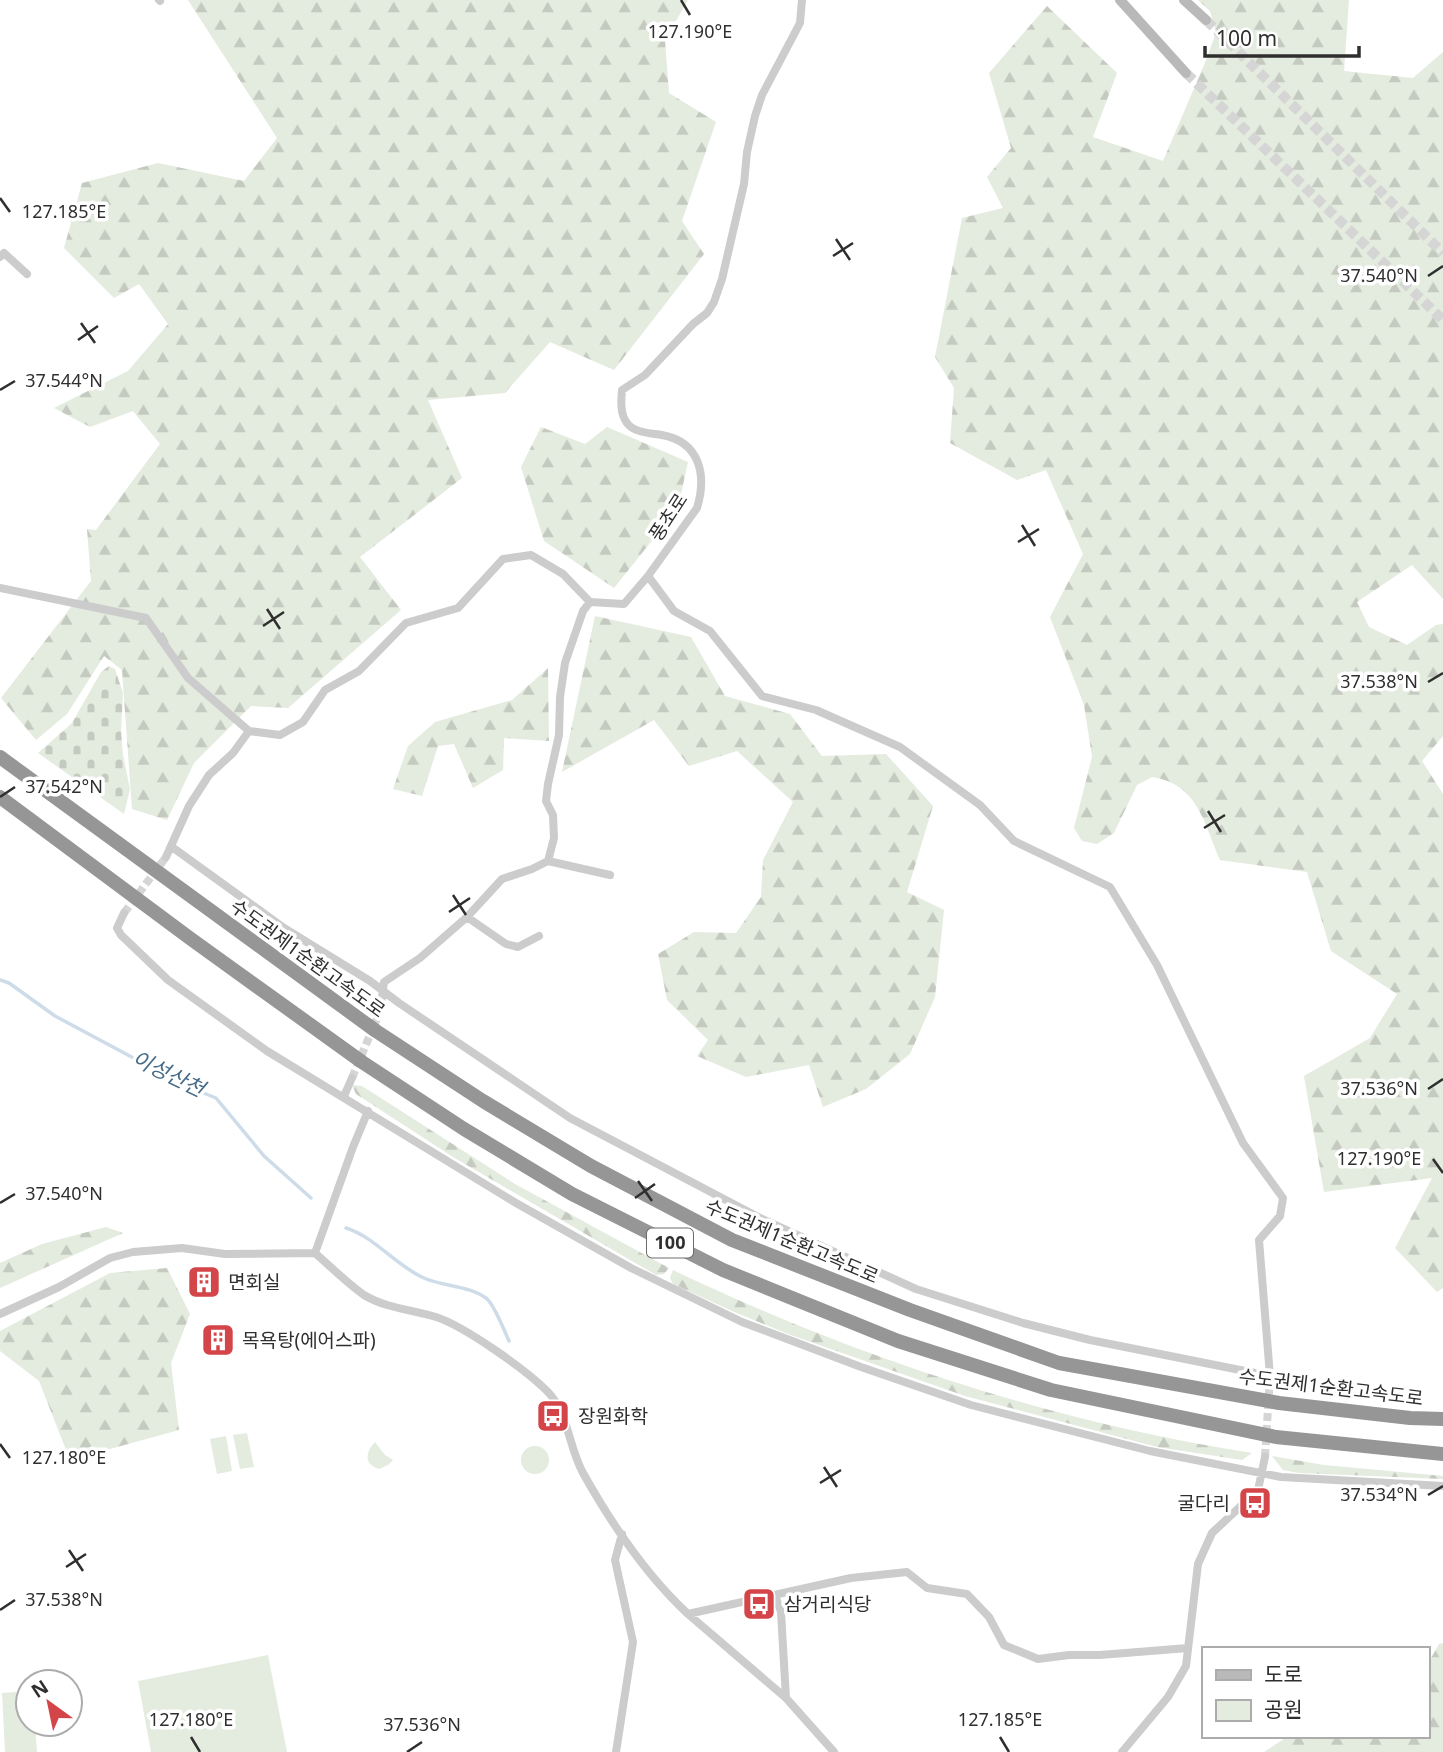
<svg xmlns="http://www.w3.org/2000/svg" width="1443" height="1752" font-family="'Noto Sans','Noto Sans KR',sans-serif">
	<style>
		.forest { fill: url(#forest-firs) }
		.cemetery { fill: url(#cemetery-stones) }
		.park { fill: #e4ebdf }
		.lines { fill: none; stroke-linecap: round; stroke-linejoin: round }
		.stream { stroke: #cddce8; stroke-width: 3.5 }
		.minor-tunnel { stroke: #d5d5d5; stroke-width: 8; stroke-dasharray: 8 4; stroke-linecap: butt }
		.secondary-tunnel { stroke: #d5d5d5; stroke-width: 10; stroke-dasharray: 10 5; stroke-linecap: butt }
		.minor { stroke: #ccc; stroke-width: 8 }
		.secondary { stroke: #b9b9b9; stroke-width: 10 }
		.motorway { stroke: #969696; stroke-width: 14 }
		.ticks { fill: none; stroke: #2f2f2f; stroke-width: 2.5 }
		.labels { text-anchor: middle; stroke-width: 7; stroke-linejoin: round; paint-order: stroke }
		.shield { fill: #fff; stroke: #6d6d6d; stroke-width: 2 }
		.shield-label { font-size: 18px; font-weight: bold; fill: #2f2f2f }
		.street-label { font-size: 19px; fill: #2f2f2f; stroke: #fff }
		.poi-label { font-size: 19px; fill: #2f2f2f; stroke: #fff; text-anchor: start }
		.water-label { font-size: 21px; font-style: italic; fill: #466b89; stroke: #fff }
		.ticks-label { font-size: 18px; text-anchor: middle; fill: #2f2f2f; stroke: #fff; stroke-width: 7; stroke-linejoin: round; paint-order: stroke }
	</style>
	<defs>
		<pattern id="forest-firs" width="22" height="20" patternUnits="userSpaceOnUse" patternTransform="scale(1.75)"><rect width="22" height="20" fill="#e4ebdf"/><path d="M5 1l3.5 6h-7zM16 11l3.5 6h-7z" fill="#c4cac0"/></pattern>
		<pattern id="cemetery-stones" width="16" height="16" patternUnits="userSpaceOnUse" patternTransform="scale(1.75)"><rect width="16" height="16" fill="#e4ebdf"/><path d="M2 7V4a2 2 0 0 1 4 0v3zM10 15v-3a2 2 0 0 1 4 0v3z" fill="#c4cac0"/></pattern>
	</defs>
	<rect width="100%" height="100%" fill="#fff"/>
	<path class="forest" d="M 188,0 L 688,0 L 665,40 L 669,93 L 716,122 L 682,221 L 704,254 L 614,370 L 550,342 L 505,393 L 428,400 L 462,478 L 360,557 L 401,610 L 288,708 L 251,706 L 194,763 L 167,820 L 132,809 L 122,670 L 104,656 L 67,714 L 36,740 L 1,698 L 91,581 L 87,529 L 96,530 L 160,444 L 133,411 L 90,427 L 54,408 L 128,371 L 168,324 L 139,284 L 114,298 L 64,248 L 82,183 L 158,163 L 244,181 L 277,138 Z
		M 1198,0 L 1349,0 L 1344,71 L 1413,78 L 1443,52 L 1443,599 L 1412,565 L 1357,602 L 1369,627 L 1407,645 L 1436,625 L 1443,624 L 1443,736 L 1422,761 L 1443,794 L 1443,1288 L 1437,1292 L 1395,1248 L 1432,1178 L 1324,1192 L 1304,1076 L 1370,1038 L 1397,994 L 1331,951 L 1307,872 L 1220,860 C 1204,823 1198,784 1152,777 L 1137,785 L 1114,833 L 1097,844 L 1082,841 L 1074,828 L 1092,757 L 1084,705 L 1050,617 L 1083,554 L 1046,470 L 1017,480 L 950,443 L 954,388 L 935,357 L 962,218 L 1003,208 L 987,177 L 1011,148 L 989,73 L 1047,6 L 1117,73 L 1093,137 L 1163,161 L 1207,58 L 1216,32 L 1210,11 Z
		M 541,427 L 585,444 L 607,427 L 688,462 L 678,508 L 614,588 L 544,541 L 521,467 Z
		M 595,616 L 691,637 L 725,696 L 790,714 L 822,756 L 886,754 L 933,806 L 907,892 L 944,910 L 935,997 L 910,1054 L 866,1089 L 823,1107 L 809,1065 L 746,1077 L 697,1056 L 708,1040 L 667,1000 L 658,954 L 694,932 L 736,933 L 761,897 L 763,860 L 793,802 L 737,751 L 689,766 L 654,720 L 562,772 Z
		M 548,668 L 549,741 L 504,738 L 503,770 L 473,788 L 454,744 L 438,746 L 422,796 L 393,789 L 408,746 L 435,722 L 512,700 Z
		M 352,1085 L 362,1086 L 515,1184 L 669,1268 L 664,1274 L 656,1275 L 453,1157 L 356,1094 Z
		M 106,1227 L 123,1233 L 0,1288 L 0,1263 L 42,1244 Z
		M 167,1268 L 190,1314 L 171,1363 L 179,1430 L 70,1460 L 39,1381 L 0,1351 L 0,1331 L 110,1273 Z
		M 673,1270 C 857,1358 1050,1421 1252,1453 L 1242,1460 L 1157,1447 L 965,1396 L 788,1334 L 732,1311 L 673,1284 L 670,1278 Z
		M 1272,1456 L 1324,1465 L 1443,1476 L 1443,1479 L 1299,1473 L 1283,1470 Z
		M 1443,1643 L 1443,1752 L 1264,1752 L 1288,1736 L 1427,1736 L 1427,1665 L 1439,1644 Z"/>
	<path class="cemetery" d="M 109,666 L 115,669 L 123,693 L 121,731 L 123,755 L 130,789 L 124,814 L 38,753 L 72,723 L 101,672 Z"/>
	<path class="park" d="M 247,1433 L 254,1467 L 240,1469 L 233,1435 Z
		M 226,1436 L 232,1471 L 217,1474 L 210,1439 Z
		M 375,1442 L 385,1455 L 393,1460 L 388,1465 L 379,1469 C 364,1464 365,1453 375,1442 Z
		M521 1460a14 14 0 1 1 28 0a14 14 0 1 1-28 0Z
		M 268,1655 L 287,1752 L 151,1752 L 138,1681 Z
		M 28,1691 L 28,1724 L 35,1724 L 37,1752 L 5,1752 L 2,1693 Z"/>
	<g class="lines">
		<path class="stream" d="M 0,980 L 9,983 L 55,1016 L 184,1085 L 216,1098 L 264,1156 L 311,1198
			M 346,1228 C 375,1237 396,1266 424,1278 C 444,1287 468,1285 486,1298 C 494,1304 504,1330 509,1341"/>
		<path class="minor-tunnel" d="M 124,913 L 166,857
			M 352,1078 L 380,1011
			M 1265,1457 L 1270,1376"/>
		<path class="secondary-tunnel" d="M 1206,20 L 1443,253
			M 1186,73 L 1443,320"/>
		<path class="minor" d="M 159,0 L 160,1
			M 0,257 L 4,253 L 27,274
			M 0,588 L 146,618 L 188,678 L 249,731 L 280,735 L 303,722 L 325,690 L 359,671 L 406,623 L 458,608 L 503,559 L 531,555 L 563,574 L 590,602
			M 172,847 L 284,928 L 370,981 L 399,1003 L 570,1118 L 762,1219 L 916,1289 L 1023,1323 L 1090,1340 L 1270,1376 L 1259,1240 L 1280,1216 L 1283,1198 L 1243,1143 L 1157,965 L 1110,887 L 1014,841 L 980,805 L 900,747 L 816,710 L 762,696 L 710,631 L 674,611 L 648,576
			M 166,857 L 189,806 L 209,775 L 233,753 L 249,731
			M 548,861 L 610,875
			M 124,913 L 117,928 L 121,935 L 168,980 L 267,1051 L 516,1203 L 631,1268 L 742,1322 L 861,1367 L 971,1405 L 1150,1451 L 1281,1477 L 1443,1486
			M 467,917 L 506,944 L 518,947 L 539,936
			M 380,1011 L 384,982 L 420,958 L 467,917 L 502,879 L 532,869 L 548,861 L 554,838 L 553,815 L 546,801 L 548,784 L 559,735 L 560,697 L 565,663 L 583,611 L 590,602 L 624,604 L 648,576 L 697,508 C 707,475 700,442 662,435 C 651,433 634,433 627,423 C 620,414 621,401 622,390 L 645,375 L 693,324 L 707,313 L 714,302 L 722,279 L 744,184 L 747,152 L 755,116 L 762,95 L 800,23 L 802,0
			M 344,1096 L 352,1078
			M 315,1253 L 353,1147 L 368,1111
			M 0,1314 L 59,1287 L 110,1258 L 133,1252 L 182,1248 L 225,1254 L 315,1253 C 331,1267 347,1283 364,1295 C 385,1308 413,1310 436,1317 C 464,1326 525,1369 547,1391 C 569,1413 568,1446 583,1473 C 611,1523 646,1575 688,1614 L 851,1578 L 907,1572 L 927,1588 L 967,1594 L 989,1617 L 1004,1645 L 1038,1659 L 1069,1655 L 1100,1655 L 1188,1648
			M 775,1595 L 781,1612 L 786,1698
			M 688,1614 L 786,1698 L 834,1752
			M 616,1752 L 633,1642 L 615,1560 L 622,1534
			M 1122,1752 L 1168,1697 L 1186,1666 L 1198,1564 L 1212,1533 L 1258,1490 L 1265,1457"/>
		<path class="secondary" d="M 1120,0 L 1186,73
			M 1184,0 L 1206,20"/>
		<path class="motorway" d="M 0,757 L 376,1031 L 483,1101 L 591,1166 L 732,1240 L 910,1310 L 1059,1363 L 1279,1403 L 1410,1418 L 1443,1419
			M 0,797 L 191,939 L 362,1062 L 464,1129 L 572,1194 L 723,1270 L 898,1341 L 1051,1390 L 1276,1437 L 1443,1454"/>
	</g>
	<path class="ticks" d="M 681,0 L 690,15M 0,198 L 10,212M 836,239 L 850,260M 833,256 L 853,243M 1428,276 L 1443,266M 81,323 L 95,343M 78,340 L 98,326M 0,390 L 15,381M 1022,525 L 1035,546M 1018,542 L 1039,529M 267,609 L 280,629M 263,626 L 284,612M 1428,682 L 1443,673M 0,797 L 15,787M 1208,811 L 1221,832M 1204,828 L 1225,815M 453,895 L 466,915M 449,912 L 470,898M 1428,1089 L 1443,1079M 1433,1159 L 1443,1173M 638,1181 L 652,1201M 635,1198 L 655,1184M 0,1203 L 15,1194M 0,1444 L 10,1458M 824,1467 L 837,1487M 820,1483 L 841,1470M 1428,1495 L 1443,1486M 69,1550 L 83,1571M 66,1567 L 86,1554M 0,1610 L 15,1600M 191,1737 L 200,1752M 1000,1737 L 1009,1752M 407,1752 L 422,1742"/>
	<defs>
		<symbol id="building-square" viewBox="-11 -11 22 22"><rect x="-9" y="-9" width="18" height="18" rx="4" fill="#d34548" stroke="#fff"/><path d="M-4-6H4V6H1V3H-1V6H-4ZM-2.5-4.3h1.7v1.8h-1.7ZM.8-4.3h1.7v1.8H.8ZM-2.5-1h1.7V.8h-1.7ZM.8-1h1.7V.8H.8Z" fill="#fff"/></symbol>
		<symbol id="bus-square" viewBox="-11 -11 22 22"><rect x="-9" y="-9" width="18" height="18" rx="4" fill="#d34548" stroke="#fff"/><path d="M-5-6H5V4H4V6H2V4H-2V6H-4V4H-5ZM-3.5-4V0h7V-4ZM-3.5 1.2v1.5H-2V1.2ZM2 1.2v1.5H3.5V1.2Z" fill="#fff"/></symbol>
	</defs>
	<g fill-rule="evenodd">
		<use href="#building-square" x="185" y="1263" width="38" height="38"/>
		<use href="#building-square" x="199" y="1321" width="38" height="38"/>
		<use href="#bus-square" x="534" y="1397" width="38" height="38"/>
		<use href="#bus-square" x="1236" y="1484" width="38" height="38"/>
		<use href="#bus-square" x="740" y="1585" width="38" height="38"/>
	</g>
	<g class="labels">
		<rect class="shield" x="647" y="1228.5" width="46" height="29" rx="5"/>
		<g class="shield-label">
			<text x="670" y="1249">100</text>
		</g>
		<g class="street-label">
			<text transform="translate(668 517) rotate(-57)" y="7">풍초로</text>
			<text transform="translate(308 958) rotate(36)" y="7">수도권제1순환고속도로</text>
			<text transform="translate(792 1241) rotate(23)" y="7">수도권제1순환고속도로</text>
			<text transform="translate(1331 1387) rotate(7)" y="7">수도권제1순환고속도로</text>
		</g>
		<g class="poi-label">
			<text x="228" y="1289">면회실</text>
			<text x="242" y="1347">목욕탕(에어스파)</text>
			<text x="578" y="1423">장원화학</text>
			<text x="1230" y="1510" text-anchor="end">굴다리</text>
			<text x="784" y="1611">삼거리식당</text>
		</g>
		<g class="water-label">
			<text transform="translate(168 1074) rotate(26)" y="7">이성산천</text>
		</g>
	</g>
	<g class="ticks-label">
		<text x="690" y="38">127.190°E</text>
		<text x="64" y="218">127.185°E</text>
		<text x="1379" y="282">37.540°N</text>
		<text x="64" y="387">37.544°N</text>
		<text x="1379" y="688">37.538°N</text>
		<text x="64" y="793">37.542°N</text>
		<text x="1379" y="1095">37.536°N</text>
		<text x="1379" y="1165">127.190°E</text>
		<text x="64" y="1200">37.540°N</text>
		<text x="64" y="1464">127.180°E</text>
		<text x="1379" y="1501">37.534°N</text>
		<text x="64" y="1606">37.538°N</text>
		<text x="191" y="1726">127.180°E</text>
		<text x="1000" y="1726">127.185°E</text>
		<text x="422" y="1731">37.536°N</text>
	</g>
	<rect x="1202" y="1647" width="228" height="91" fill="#ffffff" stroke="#acacac" stroke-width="2"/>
	<rect x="1216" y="1670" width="35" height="10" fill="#b9b9b9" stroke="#acacac" stroke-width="2"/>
	<text x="1264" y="1682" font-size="21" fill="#2f2f2f">도로</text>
	<rect x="1216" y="1700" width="35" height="21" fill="#e4ebdf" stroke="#acacac" stroke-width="2"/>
	<text x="1264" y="1717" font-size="21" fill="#2f2f2f">공원</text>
	<g transform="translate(49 1703) rotate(327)"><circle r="33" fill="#ffffff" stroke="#acacac" stroke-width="2"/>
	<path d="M0-5L12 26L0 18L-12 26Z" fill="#d34548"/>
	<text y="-10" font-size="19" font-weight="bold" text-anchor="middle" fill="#2f2f2f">N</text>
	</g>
	<path d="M1205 46v10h154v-10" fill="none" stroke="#2f2f2f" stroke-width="3.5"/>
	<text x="1216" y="46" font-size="21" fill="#2f2f2f" stroke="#ffffff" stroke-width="5" paint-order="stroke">100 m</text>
</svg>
